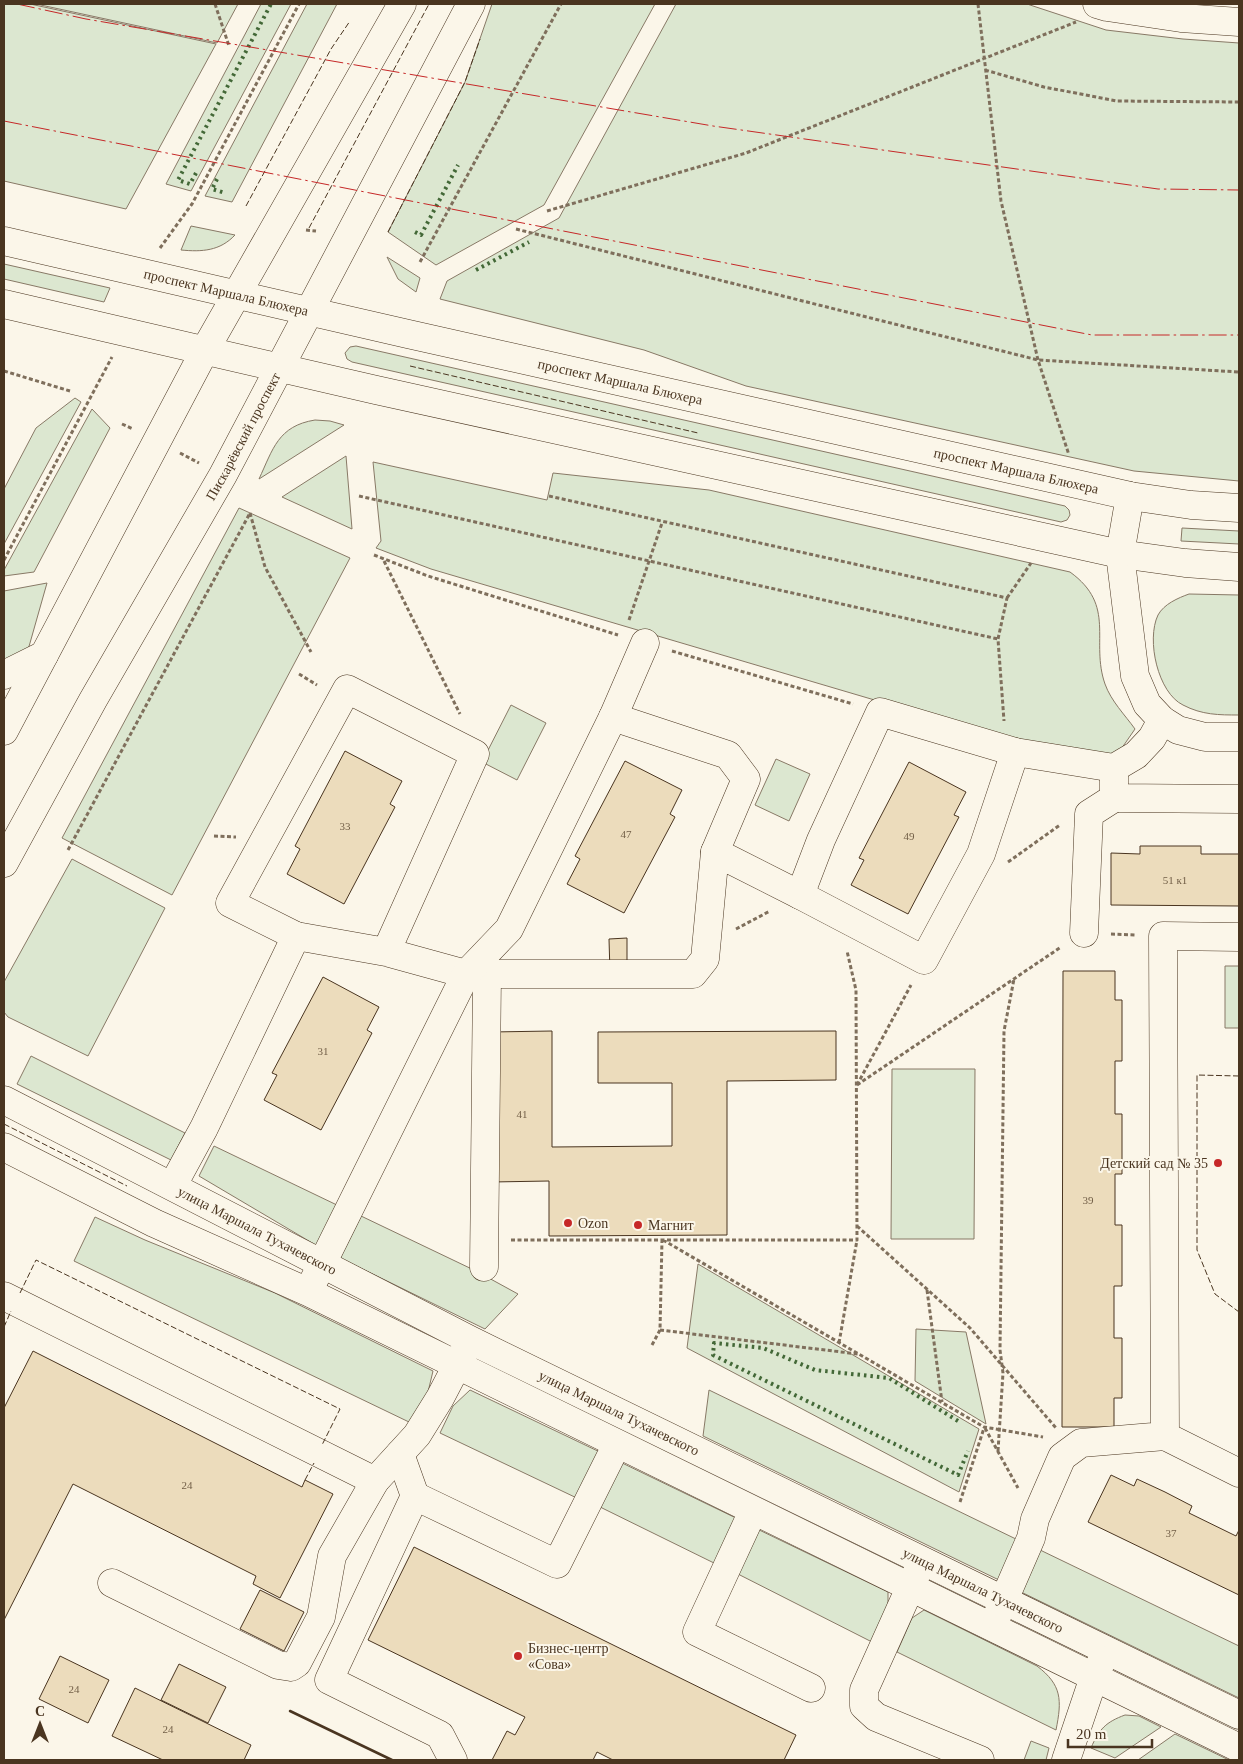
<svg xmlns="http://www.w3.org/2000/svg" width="1243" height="1764" font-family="Georgia,serif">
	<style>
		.green { fill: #dce7d0; stroke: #887966 }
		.building { fill: #ecdcbc; stroke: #4a3520 }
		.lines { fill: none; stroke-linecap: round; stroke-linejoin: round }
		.minor-casing { stroke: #4a3520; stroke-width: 29 }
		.major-casing { stroke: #4a3520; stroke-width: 29 }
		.path { stroke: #7f6f5c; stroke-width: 3; stroke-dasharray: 4 2.5; stroke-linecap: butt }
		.minor { stroke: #fbf6e9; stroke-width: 28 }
		.major { stroke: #fbf6e9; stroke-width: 28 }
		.hedge { stroke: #436837; stroke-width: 4; stroke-dasharray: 2.5 4; stroke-linecap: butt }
		.fence { stroke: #4a3520; stroke-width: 1; stroke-dasharray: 6 2.5; stroke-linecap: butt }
		.wall { stroke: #4a3520; stroke-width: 2.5 }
		.power { stroke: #c62828; stroke-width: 1; stroke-dasharray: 18 4 2.5 4; stroke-linecap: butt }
		.poi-dot { fill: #c62828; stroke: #fbf6e9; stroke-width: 2 }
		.labels { text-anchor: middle; stroke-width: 4; stroke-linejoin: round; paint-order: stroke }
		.number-label { font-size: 11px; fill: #725f47 }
		.street-label { font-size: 14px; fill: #4a3520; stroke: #fbf6e9 }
		.poi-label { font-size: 14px; fill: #4a3520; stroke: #fbf6e9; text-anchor: start }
	</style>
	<rect width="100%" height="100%" fill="#fbf6e9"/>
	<path class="green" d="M 4,4 L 30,4 L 216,44 L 126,209 L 4,181 Z
		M 36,4 L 238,4 L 217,43 Z
		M 261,4 L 291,4 L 191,191 L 166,184 Z
		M 307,4 L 337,4 L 232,202 L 205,196 Z
		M 492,4 L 655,4 L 544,205 L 436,265 L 388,232 L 465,82 Z
		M 676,4 L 1027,4 L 1106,30 L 1183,39 L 1239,43 L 1239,481 L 1134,471 L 746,386 L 644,350 L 440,299 L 447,281 L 559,218 Z
		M 191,226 L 235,235 C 220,251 202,252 181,250 Z
		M 387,257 L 420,278 L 416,292 L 398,279 Z
		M 4,264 L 110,288 L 104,302 L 4,279 Z
		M 356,346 L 1065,506 L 1069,510 L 1070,515 L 1067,520 L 1061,522 L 352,362 L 347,359 L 345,353 L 350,347 Z
		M 75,398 L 81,402 L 4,544 L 4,489 L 36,428 Z
		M 92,409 L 110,428 L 34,572 L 4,576 L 4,570 Z
		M 315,420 L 330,421 L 344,425 L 259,479 C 273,449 278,426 315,420 Z
		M 346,456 L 352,529 L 282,497 Z
		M 373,462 L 547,500 L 553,473 L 709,490 L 1070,572 C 1117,606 1090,641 1105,684 C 1111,701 1125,715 1135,729 L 1117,755 L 993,735 L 431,569 L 376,548 L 381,541 Z
		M 239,508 L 350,558 L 172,895 L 62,838 Z
		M 1182,528 L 1239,531 L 1239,544 L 1181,541 Z
		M 47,583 L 28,650 L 4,666 L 4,591 Z
		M 1189,594 L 1239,595 L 1239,715 C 1219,715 1202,715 1183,705 C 1158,693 1146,640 1158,615 C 1164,604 1178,598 1189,594 Z
		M 511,705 L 546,723 L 517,780 L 482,762 Z
		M 776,759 L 810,774 L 789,821 L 755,805 Z
		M 72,859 L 165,908 L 88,1056 L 8,1017 L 4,1012 L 4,982 Z
		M 1225,966 L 1239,966 L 1239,1028 L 1225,1028 Z
		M 31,1056 L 185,1133 L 171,1160 L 17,1084 Z
		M 892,1069 L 975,1069 L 974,1239 L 891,1239 Z
		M 214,1146 L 339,1206 L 319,1247 L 199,1176 Z
		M 361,1216 L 476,1271 L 518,1294 L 485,1329 L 340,1258 Z
		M 95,1217 L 145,1240 L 275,1293 L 433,1371 L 428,1392 L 409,1422 L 74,1261 Z
		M 698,1264 L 979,1429 L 959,1492 L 687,1348 Z
		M 916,1329 L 966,1332 L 986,1424 L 915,1381 Z
		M 470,1390 L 604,1454 L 581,1500 L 440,1433 L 453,1406 Z
		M 709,1390 L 1020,1541 L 1001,1581 L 703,1436 Z
		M 618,1461 L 738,1519 L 716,1564 L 596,1505 Z
		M 753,1527 L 888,1592 L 888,1607 L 872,1642 L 732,1571 Z
		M 1038,1549 L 1239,1646 L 1239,1698 L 1019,1591 Z
		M 924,1610 L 1037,1666 C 1062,1685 1062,1700 1056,1730 L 897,1652 L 912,1618 Z
		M 1125,1715 L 1139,1716 L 1161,1727 L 1115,1758 L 1091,1748 C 1099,1729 1106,1722 1125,1715 Z
		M 1175,1734 L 1229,1760 L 1138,1760 Z
		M 1031,1741 L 1049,1748 L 1046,1760 L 1024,1760 Z"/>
	<path class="building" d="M 345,751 L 402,781 L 390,804 L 395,807 L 344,904 L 287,874 L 300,849 L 295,846 Z
		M 625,761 L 682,790 L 670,814 L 675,817 L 624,913 L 567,884 L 580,859 L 575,856 Z
		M 909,762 L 966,792 L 954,815 L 959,817 L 908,914 L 851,885 L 864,860 L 859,858 Z
		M 1140,846 L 1201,846 L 1201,854 L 1239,854 L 1239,906 L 1111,905 L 1111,853 L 1140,854 Z
		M 627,938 L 627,973 L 610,973 L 609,939 Z
		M 1063,971 L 1115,971 L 1115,1000 L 1122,1000 L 1122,1061 L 1115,1061 L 1115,1114 L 1122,1114 L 1122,1174 L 1115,1174 L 1115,1225 L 1122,1225 L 1122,1286 L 1114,1286 L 1114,1338 L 1122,1338 L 1122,1398 L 1114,1398 L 1114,1427 L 1062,1427 Z
		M 323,977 L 379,1007 L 367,1030 L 372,1033 L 321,1130 L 264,1100 L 277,1075 L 272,1073 Z
		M 552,1031 L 552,1147 L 672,1146 L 672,1083 L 598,1083 L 598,1032 L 836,1031 L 836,1080 L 727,1081 L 727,1235 L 549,1236 L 549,1181 L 492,1182 L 491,1032 Z
		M 33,1351 L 302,1487 L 305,1480 L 333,1494 L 280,1598 L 253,1584 L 256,1576 L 73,1484 L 4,1620 L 4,1408 Z
		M 1111,1475 L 1134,1486 L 1137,1479 L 1165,1492 L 1192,1506 L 1189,1513 L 1236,1536 L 1239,1530 L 1239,1595 L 1088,1522 Z
		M 414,1547 L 796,1735 L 784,1760 L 613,1760 L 597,1752 L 593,1760 L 492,1760 L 507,1731 L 515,1735 L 525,1717 L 368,1640 Z
		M 260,1590 L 304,1612 L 284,1651 L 240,1629 Z
		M 60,1656 L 109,1680 L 88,1723 L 39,1699 Z
		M 179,1664 L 226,1687 L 208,1723 L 161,1700 Z
		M 135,1688 L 251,1745 L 244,1760 L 163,1760 L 112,1736 Z"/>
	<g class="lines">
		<defs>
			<g id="minor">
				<path d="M 1097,4 L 1107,7 L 1181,18 L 1239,22"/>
				<path d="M 1120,554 L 1135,676 L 1147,704 L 1162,720 L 1178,730 L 1205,737 L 1239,737"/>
				<path d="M 4,675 L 44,655"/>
				<path d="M 613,717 L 728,755 L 746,779 L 715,852"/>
				<path d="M 1114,768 L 1114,798 L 1239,799"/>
				<path d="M 800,895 L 924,960 L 981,854 L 1015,752"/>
				<path d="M 1084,933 L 1089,814 L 1114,798"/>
				<path d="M 386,952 L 475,754 L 347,689 L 230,903 L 296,936 L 386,952 L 466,974 L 693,974 L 705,959 L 715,852 L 800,895 L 821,840 L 880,712 L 1015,752 L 1114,768 L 1136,755 L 1152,738 L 1162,720"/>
				<path id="s1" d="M 4,1100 L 470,1340 L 1239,1715"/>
				<path d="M 4,1147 L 154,1223 L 308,1292 L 1239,1748"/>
				<path d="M 173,1185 L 204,1128 L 296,936"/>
				<path d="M 484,1267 L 487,975"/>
				<path d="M 314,1280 L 466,974 L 509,929 L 613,717 L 645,643"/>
				<path d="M 4,1296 L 375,1481 L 417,1435 L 440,1398 L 465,1350"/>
				<path d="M 1165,1436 L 1239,1473"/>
				<path d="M 400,1454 L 415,1496 L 329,1680 L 440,1735 L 453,1760"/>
				<path d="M 415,1496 L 557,1564 L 617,1444"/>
				<path d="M 753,1511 L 697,1632 L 811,1688"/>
				<path d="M 918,1570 L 864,1690 L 864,1706 L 876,1717 L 980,1760"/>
				<path d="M 112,1583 L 278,1665 L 291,1667 L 297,1663 L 321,1617 L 332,1556 L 375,1481"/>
				<path d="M 997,1616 L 1031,1538 L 1035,1519 L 1062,1457 L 1081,1443 L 1165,1436 L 1163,936 L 1239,937"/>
				<path d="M 1066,1760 L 1094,1677 L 1102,1660"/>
			</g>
			<g id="major">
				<path id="s2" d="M 4,241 L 408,334 L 1130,496 L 1191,505 L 1239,508"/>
				<path d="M 4,304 L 376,390 L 1120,554 L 1185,563 L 1239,567"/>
				<path d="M 1120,554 L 1130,496"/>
				<path d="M 4,731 L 205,350 L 402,4"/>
				<path id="s3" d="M 4,863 L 93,700 L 223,475 L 471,4"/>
			</g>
		</defs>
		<use href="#minor" class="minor-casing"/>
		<use href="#major" class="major-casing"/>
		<path class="path" d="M 215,4 L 229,46
			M 978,4 L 1001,201 L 1038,360 L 1069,455
			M 985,70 L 1044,87 L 1117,101 L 1239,102
			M 547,211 L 746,153 L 1076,22
			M 516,229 L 1038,360 L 1239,372
			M 306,230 L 316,231
			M 160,248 L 192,204 L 299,4
			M 420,262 L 561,4
			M 4,371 L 70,391
			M 122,424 L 133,429
			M 180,453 L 199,463
			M 359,496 L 998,639
			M 549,496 L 1007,598 L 998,639 L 1004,721
			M 250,513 L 265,567 L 311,652
			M 374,555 L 428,576 L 618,635
			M 4,560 L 112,357
			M 384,561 L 460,714
			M 1007,598 L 1031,563
			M 629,620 L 662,523
			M 672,651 L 853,704
			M 299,674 L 317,685
			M 214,836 L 236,837
			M 68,850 L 250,513
			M 1008,862 L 1060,825
			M 736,929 L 770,911
			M 1111,934 L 1137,935
			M 857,1085 L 1061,947
			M 857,1085 L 911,985
			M 857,1226 L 970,1328 L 1056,1428
			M 511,1240 L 857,1240 L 856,990 L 847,951
			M 663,1240 L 984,1427 L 1043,1437
			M 927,1290 L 942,1402
			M 660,1330 L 858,1354
			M 839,1343 L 857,1240
			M 652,1345 L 660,1330 L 662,1240
			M 985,1428 L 1018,1488
			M 998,1451 L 1003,1373 L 1000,1350 L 1004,1031 L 1014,979
			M 960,1502 L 984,1428"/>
		<use href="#minor" class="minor"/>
		<use href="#major" class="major"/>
		<path class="hedge" d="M 196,173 L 190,184 L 178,180 L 271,4
			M 217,179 L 212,189 L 225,193
			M 415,232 L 421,235 L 458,165
			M 476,270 L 529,242
			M 958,1421 L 889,1378 L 815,1370 L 763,1348 L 714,1343 L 713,1355 L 958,1475 L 968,1451"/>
		<path class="fence" d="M 246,206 L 331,49 L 350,21
			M 309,228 L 429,4
			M 388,232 L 465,82 L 480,39
			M 410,366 L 698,433
			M 1239,1076 L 1197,1075 L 1197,1250 L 1215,1294 L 1239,1312
			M 4,1124 L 127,1186
			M 20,1293 L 36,1260 L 340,1409 L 322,1445
			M 4,1327 L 11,1311
			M 305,1480 L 314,1463"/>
		<path class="wall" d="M 290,1711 L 392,1760"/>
		<path class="power" d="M 17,4 L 86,19 L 713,126 L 1158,189 L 1239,190
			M 4,121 L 1092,335 L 1239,335"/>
	</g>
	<g class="poi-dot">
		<circle cx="1218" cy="1163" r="5"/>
		<circle cx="568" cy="1223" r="5"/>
		<circle cx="638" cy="1225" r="5"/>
		<circle cx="518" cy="1656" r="5"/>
	</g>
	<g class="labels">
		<g class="number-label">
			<text x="345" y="830">33</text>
			<text x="626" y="838">47</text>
			<text x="909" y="840">49</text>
			<text x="1175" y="884">51 к1</text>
			<text x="323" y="1055">31</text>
			<text x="522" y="1118">41</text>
			<text x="1088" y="1204">39</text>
			<text x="187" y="1489">24</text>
			<text x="1171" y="1537">37</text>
			<text x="74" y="1693">24</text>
			<text x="168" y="1733">24</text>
		</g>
		<g class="street-label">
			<text dy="5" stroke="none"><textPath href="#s2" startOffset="228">проспект Маршала Блюхера</textPath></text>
			<text dy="5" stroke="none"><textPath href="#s2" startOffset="632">проспект Маршала Блюхера</textPath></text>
			<text dy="5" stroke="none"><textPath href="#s3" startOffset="489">Пискарёвский проспект</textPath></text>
			<text dy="5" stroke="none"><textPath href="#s2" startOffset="1038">проспект Маршала Блюхера</textPath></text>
			<text dy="5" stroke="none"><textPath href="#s1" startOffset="285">улица Маршала Тухачевского</textPath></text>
			<text dy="5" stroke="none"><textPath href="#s1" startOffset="690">улица Маршала Тухачевского</textPath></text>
			<text dy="5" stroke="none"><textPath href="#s1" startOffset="1095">улица Маршала Тухачевского</textPath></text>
		</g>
		<g class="poi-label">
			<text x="1208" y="1168" text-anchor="end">Детский сад № 35</text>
			<text x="578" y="1228">Ozon</text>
			<text x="648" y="1230">Магнит</text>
			<text x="528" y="1653">Бизнес-центр<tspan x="528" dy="16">«Сова»</tspan></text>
		</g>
	</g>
	<rect width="1243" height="1764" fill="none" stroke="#4a3520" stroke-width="10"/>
	<g transform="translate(40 1724)" stroke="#fbf6e9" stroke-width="4" paint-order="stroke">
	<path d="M0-4L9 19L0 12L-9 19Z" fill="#4a3520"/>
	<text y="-8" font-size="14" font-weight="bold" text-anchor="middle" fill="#4a3520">С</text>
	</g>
	<path d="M1068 1739v8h84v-8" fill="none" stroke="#4a3520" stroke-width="2.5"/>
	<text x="1076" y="1739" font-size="15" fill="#4a3520" stroke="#fbf6e9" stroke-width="4" paint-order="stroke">20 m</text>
</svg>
